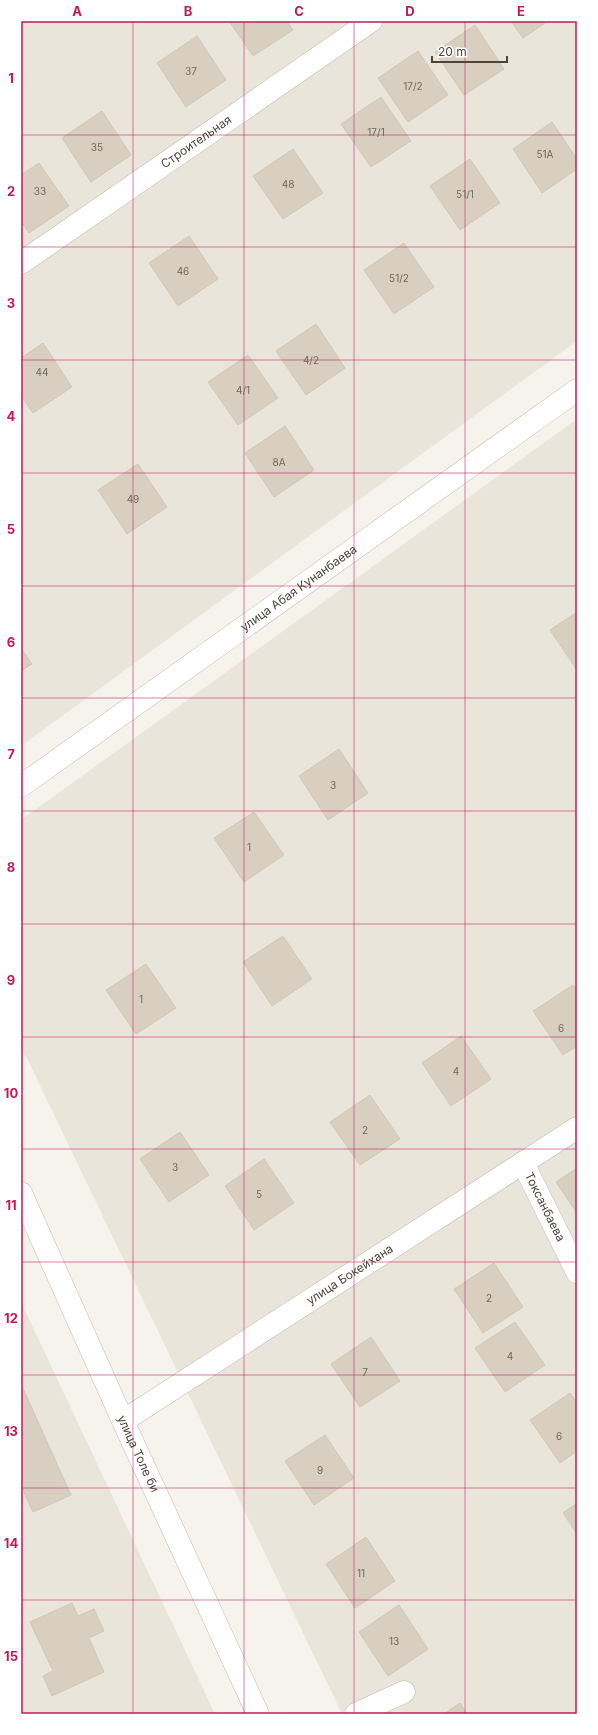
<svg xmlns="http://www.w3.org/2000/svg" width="598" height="1735" font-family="Inter,sans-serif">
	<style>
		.residential { fill: #eae5da }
		.building { fill: #d8cfc1; stroke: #d3c7b4 }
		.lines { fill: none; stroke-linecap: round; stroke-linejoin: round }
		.minor-casing { stroke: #c2bbae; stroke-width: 23 }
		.tertiary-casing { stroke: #c2bbae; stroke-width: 23 }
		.minor { stroke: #fff; stroke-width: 22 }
		.tertiary { stroke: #fff; stroke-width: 22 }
		.grid { fill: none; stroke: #c2185b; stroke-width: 1; stroke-opacity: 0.55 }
		.labels { text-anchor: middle; stroke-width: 3; stroke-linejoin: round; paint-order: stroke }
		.number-label { font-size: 10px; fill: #6e675b }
		.street-label { font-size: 12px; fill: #4b4439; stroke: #fff }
		.neatline { fill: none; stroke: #c2185b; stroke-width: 1.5 }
		.grid-label { font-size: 13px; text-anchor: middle; font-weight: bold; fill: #c2185b }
	</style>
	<rect width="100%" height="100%" fill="#f6f3ec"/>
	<path class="residential" d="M 21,21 L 577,21 L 577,341 L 21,746 Z
		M 577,419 L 577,1714 L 342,1714 L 21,1046 L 21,820 Z
		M 21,1302 L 215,1714 L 21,1714 Z"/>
	<path class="building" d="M 229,21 L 287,21 L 293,30 L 253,56 Z
		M 511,21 L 548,21 L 523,38 Z
		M 475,25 L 504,69 L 464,95 L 435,52 Z
		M 197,36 L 226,80 L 186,107 L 157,63 Z
		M 418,51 L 448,95 L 408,122 L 378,78 Z
		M 381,97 L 411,141 L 371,167 L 341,124 Z
		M 102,111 L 131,155 L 91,182 L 62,138 Z
		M 552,122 L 577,159 L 577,169 L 542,193 L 513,149 Z
		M 293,149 L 323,193 L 283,219 L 253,176 Z
		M 470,159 L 500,203 L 460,230 L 430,186 Z
		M 39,163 L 69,206 L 29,233 L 21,221 L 21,175 Z
		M 189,236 L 218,279 L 178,306 L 149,263 Z
		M 404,243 L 434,287 L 394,314 L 364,270 Z
		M 316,324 L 345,368 L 306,395 L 276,351 Z
		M 43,343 L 72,387 L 33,413 L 21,396 L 21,358 Z
		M 248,355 L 278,398 L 238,425 L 208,382 Z
		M 285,426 L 314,470 L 274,497 L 245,453 Z
		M 138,464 L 167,507 L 127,534 L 98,490 Z
		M 577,612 L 577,670 L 550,630 Z
		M 21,648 L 32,664 L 21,671 Z
		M 339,749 L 368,793 L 328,820 L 299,776 Z
		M 254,812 L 284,855 L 244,882 L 214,838 Z
		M 283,936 L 312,979 L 272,1006 L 243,962 Z
		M 146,964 L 176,1008 L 136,1034 L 106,990 Z
		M 573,985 L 577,990 L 577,1046 L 563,1055 L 533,1011 Z
		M 461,1036 L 491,1079 L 451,1106 L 422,1063 Z
		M 370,1095 L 400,1139 L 360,1165 L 330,1122 Z
		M 180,1132 L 209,1175 L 169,1202 L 140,1159 Z
		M 264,1159 L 294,1203 L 254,1230 L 225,1186 Z
		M 577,1168 L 577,1213 L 556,1182 Z
		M 494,1263 L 523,1307 L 483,1333 L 454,1289 Z
		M 515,1322 L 545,1365 L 505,1392 L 475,1348 Z
		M 371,1337 L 400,1381 L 360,1407 L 331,1364 Z
		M 21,1384 L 71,1495 L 33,1512 L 21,1486 Z
		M 570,1393 L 577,1403 L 577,1451 L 560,1463 L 530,1420 Z
		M 325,1435 L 354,1478 L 314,1505 L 285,1461 Z
		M 577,1503 L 577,1534 L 563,1513 Z
		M 366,1537 L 395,1581 L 355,1608 L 326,1564 Z
		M 72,1603 L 78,1616 L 94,1609 L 104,1631 L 89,1638 L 104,1672 L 52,1696 L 43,1676 L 53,1671 L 30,1622 Z
		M 399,1605 L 428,1649 L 388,1676 L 359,1632 Z
		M 460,1703 L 467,1714 L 444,1714 Z"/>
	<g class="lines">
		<defs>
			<g id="minor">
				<path id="s1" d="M 21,263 L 371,21"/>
				<path id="s2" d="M 523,1163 L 577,1272"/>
				<path id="s3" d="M 123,1421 L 577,1128"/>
				<path d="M 356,1714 L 404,1692"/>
			</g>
			<g id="tertiary">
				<path id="s4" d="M 21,786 L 577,390"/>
				<path id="s5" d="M 21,1193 L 123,1421 L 258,1714"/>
			</g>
		</defs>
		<use href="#minor" class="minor-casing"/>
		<use href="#tertiary" class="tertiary-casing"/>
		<use href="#minor" class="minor"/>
		<use href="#tertiary" class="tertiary"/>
	</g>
	<path class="grid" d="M 133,21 L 133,1714M 244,21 L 244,1714M 354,21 L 354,1714M 465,21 L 465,1714M 21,135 L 577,135M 21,247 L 577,247M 21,360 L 577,360M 21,473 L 577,473M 21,586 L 577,586M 21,698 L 577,698M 21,811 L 577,811M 21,924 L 577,924M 21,1037 L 577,1037M 21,1149 L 577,1149M 21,1262 L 577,1262M 21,1375 L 577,1375M 21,1488 L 577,1488M 21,1600 L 577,1600"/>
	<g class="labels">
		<g class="number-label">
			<text x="191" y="75">37</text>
			<text x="413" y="90">17/2</text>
			<text x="376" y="136">17/1</text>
			<text x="97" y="151">35</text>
			<text x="545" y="158">51А</text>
			<text x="288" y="188">48</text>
			<text x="40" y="195">33</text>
			<text x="465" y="198">51/1</text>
			<text x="183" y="275">46</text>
			<text x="399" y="282">51/2</text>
			<text x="311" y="364">4/2</text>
			<text x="42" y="376">44</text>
			<text x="243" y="394">4/1</text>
			<text x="279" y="466">8А</text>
			<text x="133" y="503">49</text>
			<text x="333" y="789">3</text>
			<text x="249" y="851">1</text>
			<text x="141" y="1003">1</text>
			<text x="561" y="1032">6</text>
			<text x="456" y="1075">4</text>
			<text x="365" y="1134">2</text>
			<text x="175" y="1171">3</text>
			<text x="259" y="1198">5</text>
			<text x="489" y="1302">2</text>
			<text x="510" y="1360">4</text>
			<text x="365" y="1376">7</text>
			<text x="559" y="1440">6</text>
			<text x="320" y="1474">9</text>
			<text x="361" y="1577">11</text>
			<text x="394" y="1645">13</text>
		</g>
		<g class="street-label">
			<text dy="4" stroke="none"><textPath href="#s1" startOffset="213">Строительная</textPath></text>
			<text dy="4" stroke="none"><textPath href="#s4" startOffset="341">улица Абая Кунанбаева</textPath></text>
			<text dy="4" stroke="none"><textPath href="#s2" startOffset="49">Токсанбаева</textPath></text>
			<text dy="4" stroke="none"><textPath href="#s3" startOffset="270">улица Бокейхана</textPath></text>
			<text dy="4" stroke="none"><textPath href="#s5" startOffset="286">улица Толе би</textPath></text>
		</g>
	</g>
	<rect width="598" height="1735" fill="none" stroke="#ffffff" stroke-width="44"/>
	<path d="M432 56v6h75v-6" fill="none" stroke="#4b4439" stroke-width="2"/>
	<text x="438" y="56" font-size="12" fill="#4b4439" stroke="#ffffff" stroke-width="3" paint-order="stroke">20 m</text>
	<rect x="22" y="22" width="554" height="1691" class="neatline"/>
	<g class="grid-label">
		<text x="77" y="16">A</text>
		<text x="188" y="16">B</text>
		<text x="299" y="16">C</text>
		<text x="410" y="16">D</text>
		<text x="521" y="16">E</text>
		<text x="11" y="83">1</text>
		<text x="11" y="196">2</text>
		<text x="11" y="308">3</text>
		<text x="11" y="421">4</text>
		<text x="11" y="534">5</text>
		<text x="11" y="647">6</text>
		<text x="11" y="759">7</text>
		<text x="11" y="872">8</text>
		<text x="11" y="985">9</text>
		<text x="11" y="1098">10</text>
		<text x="11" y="1210">11</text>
		<text x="11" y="1323">12</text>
		<text x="11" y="1436">13</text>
		<text x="11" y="1548">14</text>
		<text x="11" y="1661">15</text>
	</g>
</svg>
